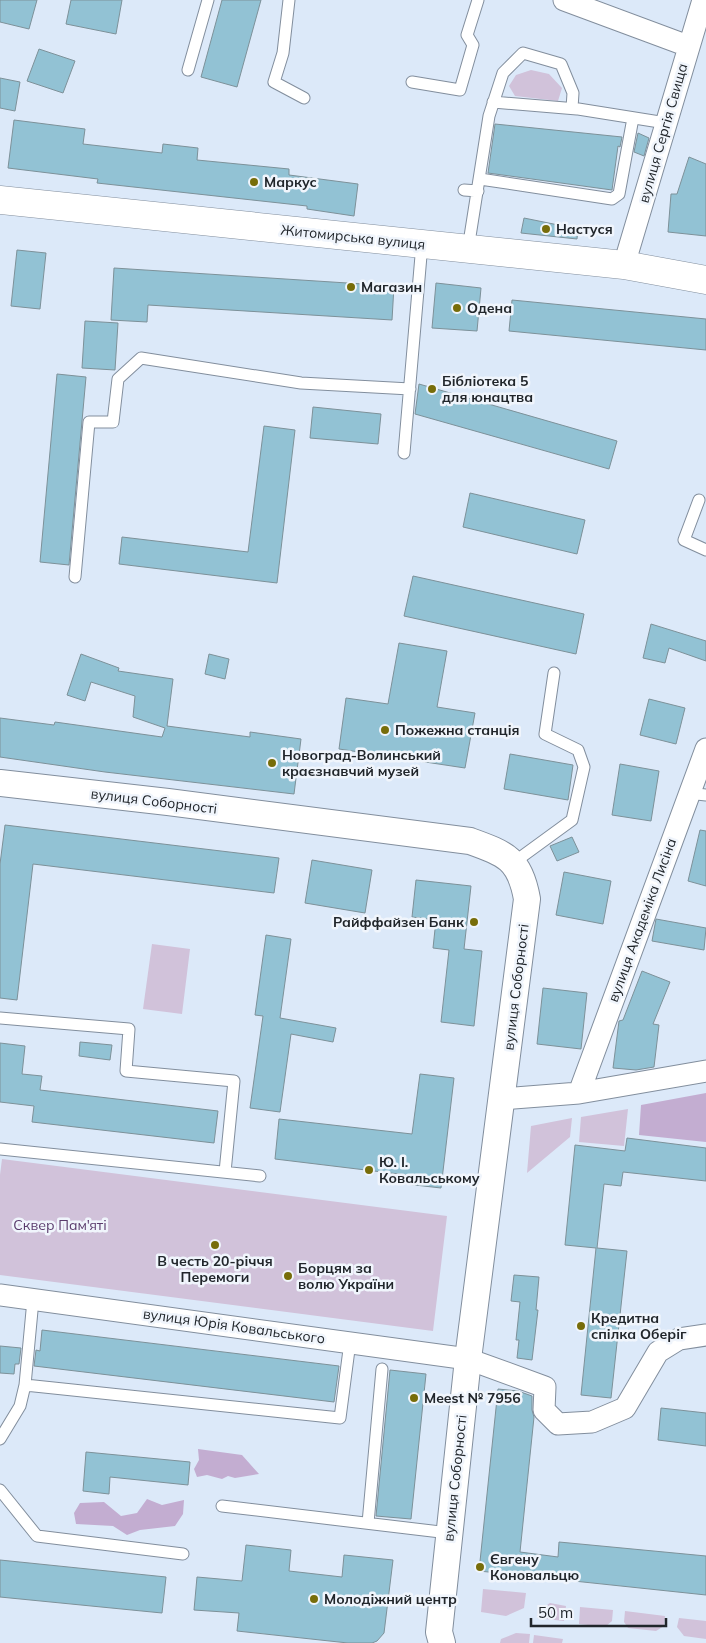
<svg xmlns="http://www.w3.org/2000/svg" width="706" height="1643" font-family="Mulish,sans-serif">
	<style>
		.green { fill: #d1c2da }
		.forest { fill: #c3add1 }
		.building { fill: #92c2d4; stroke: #7d9199 }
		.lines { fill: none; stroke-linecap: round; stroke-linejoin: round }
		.service-casing { stroke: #828e9d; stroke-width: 13 }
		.minor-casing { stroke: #828e9d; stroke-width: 23 }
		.tertiary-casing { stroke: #828e9d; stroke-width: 28 }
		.secondary-casing { stroke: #828e9d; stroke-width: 29 }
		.service { stroke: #fff; stroke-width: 11 }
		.minor { stroke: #fff; stroke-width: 21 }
		.tertiary { stroke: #fff; stroke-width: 26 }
		.secondary { stroke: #fff; stroke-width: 28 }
		.poi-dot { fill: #776d0a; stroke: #f0f5fc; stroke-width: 2 }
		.labels { text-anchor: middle; stroke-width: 5; stroke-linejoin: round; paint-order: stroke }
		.street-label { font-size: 14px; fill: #21262b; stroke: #f0f5fc }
		.poi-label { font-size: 14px; font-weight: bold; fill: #21262b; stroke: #f0f5fc; text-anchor: start }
		.park-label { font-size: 14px; fill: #5a3b6c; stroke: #f0f5fc }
	</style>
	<rect width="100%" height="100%" fill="#dce9f9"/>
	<path class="green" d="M 531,70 L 549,74 L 562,88 L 558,101 L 515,96 L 509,86 L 516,75 Z
		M 152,944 L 190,949 L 182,1014 L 143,1009 Z
		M 628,1109 L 624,1146 L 579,1142 L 581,1117 Z
		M 572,1118 L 570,1137 L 527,1173 L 531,1126 Z
		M 2,1159 L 447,1216 L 433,1331 L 0,1275 L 0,1175 Z
		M 483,1589 L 526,1593 L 524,1608 L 506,1616 L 481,1612 Z
		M 550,1603 L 566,1606 L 564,1621 L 537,1618 L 538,1611 Z
		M 580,1607 L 613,1610 L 612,1621 L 605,1627 L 579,1624 Z
		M 625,1611 L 665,1616 L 664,1626 L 656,1631 L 628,1628 L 624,1622 Z
		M 679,1618 L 706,1621 L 706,1639 L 684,1636 L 677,1627 Z
		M 516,1633 L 530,1634 L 529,1643 L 500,1643 L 501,1639 Z
		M 534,1635 L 563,1639 L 562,1643 L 533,1643 Z"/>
	<path class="forest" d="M 706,1093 L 706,1142 L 639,1135 L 641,1105 Z
		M 198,1449 L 242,1455 L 259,1474 L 235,1478 L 228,1476 L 222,1479 L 207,1475 L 197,1477 L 194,1469 L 199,1460 Z
		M 147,1499 L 162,1505 L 184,1500 L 183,1514 L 175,1526 L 140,1530 L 127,1535 L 113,1526 L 76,1524 L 74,1513 L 80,1503 L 104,1502 L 121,1516 L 137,1513 Z"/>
	<path class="building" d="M 0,0 L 37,0 L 29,29 L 0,22 Z
		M 71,0 L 122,0 L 116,34 L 66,24 Z
		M 222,0 L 261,0 L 237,87 L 201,77 Z
		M 39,49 L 75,61 L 63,93 L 27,81 Z
		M 0,78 L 20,82 L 15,111 L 0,108 Z
		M 14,120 L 85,129 L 83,144 L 162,153 L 163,144 L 198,148 L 197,160 L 289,169 L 289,175 L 358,184 L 354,216 L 307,209 L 307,206 L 97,183 L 98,179 L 8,168 Z
		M 495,124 L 622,137 L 620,147 L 618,146 L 612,190 L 488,173 Z
		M 638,133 L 649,138 L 644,156 L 634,152 Z
		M 689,157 L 706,164 L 706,236 L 668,232 L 671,194 L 677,194 Z
		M 524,218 L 578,229 L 577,239 L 521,233 Z
		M 17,250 L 46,253 L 40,309 L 11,306 Z
		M 114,268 L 394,286 L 392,320 L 148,305 L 147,322 L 111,320 Z
		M 436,283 L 481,288 L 477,331 L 432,328 Z
		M 512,300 L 706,319 L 706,350 L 509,331 Z
		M 85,321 L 118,323 L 115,370 L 82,368 Z
		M 57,374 L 86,377 L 69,565 L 40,562 Z
		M 419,384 L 617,441 L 609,469 L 415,414 Z
		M 313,407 L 381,414 L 378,444 L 310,438 Z
		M 264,426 L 295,430 L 277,583 L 119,564 L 122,537 L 248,552 Z
		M 470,493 L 585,520 L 577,554 L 463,527 Z
		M 413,576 L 584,614 L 576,654 L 404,616 Z
		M 651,624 L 706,641 L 706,661 L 669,648 L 665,663 L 643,658 Z
		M 399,643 L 447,651 L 437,707 L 475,713 L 465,768 L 339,749 L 346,698 L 388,704 Z
		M 81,654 L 119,668 L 118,671 L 173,679 L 167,726 L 250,737 L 250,732 L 301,739 L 294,794 L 105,772 L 0,757 L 0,718 L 54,725 L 55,722 L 162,737 L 165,728 L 133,717 L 135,696 L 91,682 L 85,701 L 67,695 Z
		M 209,654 L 229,659 L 225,679 L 205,674 Z
		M 649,699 L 685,708 L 676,744 L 640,735 Z
		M 510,754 L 573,765 L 568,800 L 504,789 Z
		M 620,764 L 659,771 L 651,821 L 612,815 Z
		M 5,825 L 279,858 L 274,893 L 33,864 L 17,1000 L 0,998 L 0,864 Z
		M 700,830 L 706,831 L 706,886 L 688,881 Z
		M 572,837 L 579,852 L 557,861 L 550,846 Z
		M 312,860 L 372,870 L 365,913 L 305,903 Z
		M 564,872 L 611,881 L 603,924 L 556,915 Z
		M 416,880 L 471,886 L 464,949 L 482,951 L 474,1026 L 441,1022 L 449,950 L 433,948 L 436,920 L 412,917 Z
		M 656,919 L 706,928 L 704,950 L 652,941 Z
		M 266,935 L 291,939 L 280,1018 L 336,1028 L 333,1042 L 291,1034 L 280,1112 L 250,1108 L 263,1016 L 255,1015 Z
		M 642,971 L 670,982 L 653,1024 L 659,1025 L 654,1067 L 636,1070 L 613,1068 L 619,1021 L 623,1020 Z
		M 543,988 L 587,993 L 581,1049 L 537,1044 Z
		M 80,1042 L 112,1045 L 110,1060 L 79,1056 Z
		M 0,1043 L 25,1046 L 22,1074 L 42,1076 L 40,1090 L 218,1111 L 214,1143 L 32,1122 L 34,1106 L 0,1102 Z
		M 420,1074 L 454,1078 L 441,1188 L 406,1184 L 407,1175 L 275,1159 L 279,1119 L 412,1134 Z
		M 627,1138 L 706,1148 L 706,1181 L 623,1172 L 621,1186 L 604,1184 L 597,1248 L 627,1251 L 611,1398 L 581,1395 L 596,1248 L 565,1245 L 575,1145 L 625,1151 Z
		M 514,1275 L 539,1277 L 536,1310 L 538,1310 L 532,1360 L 517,1358 L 519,1340 L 516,1340 L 520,1302 L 511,1301 Z
		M 42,1330 L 339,1366 L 334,1402 L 34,1366 L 36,1350 L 40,1351 Z
		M 0,1346 L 21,1348 L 19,1364 L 15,1364 L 14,1374 L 0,1373 Z
		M 390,1370 L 426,1374 L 411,1519 L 376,1516 Z
		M 498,1389 L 518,1391 L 532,1396 L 532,1410 L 534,1417 L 520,1552 L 558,1557 L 559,1542 L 706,1556 L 706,1595 L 479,1571 Z
		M 661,1408 L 706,1413 L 706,1446 L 658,1440 Z
		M 86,1452 L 190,1462 L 188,1485 L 110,1477 L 109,1494 L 83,1491 Z
		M 246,1545 L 291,1550 L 289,1571 L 342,1577 L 344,1555 L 393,1560 L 384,1633 L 377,1641 L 372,1643 L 348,1643 L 237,1631 L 239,1613 L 194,1610 L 197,1577 L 242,1581 Z
		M 0,1560 L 166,1577 L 162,1613 L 0,1597 Z"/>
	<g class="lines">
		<defs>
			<path id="service" d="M 289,0 L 283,53 L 274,82 L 304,98
				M 188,70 L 208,0
				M 412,82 L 460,90 L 473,45 L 467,35 L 478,0
				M 493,102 L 577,109
				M 480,179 L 612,199 L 619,194 L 633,118
				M 464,190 L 478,191
				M 468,249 L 489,116 L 503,73 L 523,53 L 561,64 L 573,93 L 572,108 L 666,123
				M 404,453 L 422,244
				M 699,500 L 684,540 L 706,550
				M 75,577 L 89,422 L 113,422 L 118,379 L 141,358 L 301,383 L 410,389
				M 688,793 L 706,795
				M 513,863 L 572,820 L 584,767 L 578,750 L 545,734 L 554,673
				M 0,1018 L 129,1029 L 126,1071 L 234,1081 L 225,1172
				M 0,1149 L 260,1176
				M 25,1385 L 340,1418 L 350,1342
				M 0,1439 L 20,1406 L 25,1385 L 33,1300
				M 0,1490 L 37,1536 L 183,1554
				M 222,1506 L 449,1533
				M 368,1523 L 382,1369"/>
			<path id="minor" d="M 564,0 L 688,46
				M 624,265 L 703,0
				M 579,1093 L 706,749
				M 502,1099 L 579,1093 L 706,1071
				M 0,1295 L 468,1359 L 545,1387 L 544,1410 L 558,1424 L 592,1422 L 625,1408 L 658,1352 L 679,1339 L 706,1335"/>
			<path id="tertiary" d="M 0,783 L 168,802 L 470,841 C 506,854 520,859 527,899 L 468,1359 L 439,1632 L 442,1643"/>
			<path id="secondary" d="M 0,200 L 624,265 L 706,280"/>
		</defs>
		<use href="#service" class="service-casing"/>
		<use href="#minor" class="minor-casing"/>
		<use href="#tertiary" class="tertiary-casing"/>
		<use href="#secondary" class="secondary-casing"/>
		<use href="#service" class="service"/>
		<use href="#minor" class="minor"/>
		<use href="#tertiary" class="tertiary"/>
		<use href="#secondary" class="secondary"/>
	</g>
	<g class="poi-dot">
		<circle cx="254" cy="182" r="5"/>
		<circle cx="546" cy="229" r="5"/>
		<circle cx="351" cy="287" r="5"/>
		<circle cx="457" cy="308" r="5"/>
		<circle cx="432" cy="389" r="5"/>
		<circle cx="385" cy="730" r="5"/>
		<circle cx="272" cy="763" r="5"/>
		<circle cx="474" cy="922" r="5"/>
		<circle cx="369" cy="1170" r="5"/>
		<circle cx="215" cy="1245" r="5"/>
		<circle cx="288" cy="1276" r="5"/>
		<circle cx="581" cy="1326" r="5"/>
		<circle cx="414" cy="1398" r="5"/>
		<circle cx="480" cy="1567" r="5"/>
		<circle cx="314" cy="1599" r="5"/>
	</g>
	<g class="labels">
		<g class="street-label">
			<text transform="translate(663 133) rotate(-74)" y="5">вулиця Сергія Свища</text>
			<text transform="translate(353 237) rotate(6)" y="5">Житомирська вулиця</text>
			<text transform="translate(154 801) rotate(7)" y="5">вулиця Соборності</text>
			<text transform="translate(642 920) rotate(-70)" y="5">вулиця Академіка Лисіна</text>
			<text transform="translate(516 987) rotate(-83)" y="5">вулиця Соборності</text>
			<text transform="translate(234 1326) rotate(8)" y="5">вулиця Юрія Ковальського</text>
			<text transform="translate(455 1478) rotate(-84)" y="5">вулиця Соборності</text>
		</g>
		<g class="poi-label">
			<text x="264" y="187">Маркус</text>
			<text x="556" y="234">Настуся</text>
			<text x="361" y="292">Магазин</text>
			<text x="467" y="313">Одена</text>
			<text x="442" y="386">Бібліотека 5<tspan x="442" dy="16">для юнацтва</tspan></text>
			<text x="395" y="735">Пожежна станція</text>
			<text x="282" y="760">Новоград-Волинський<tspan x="282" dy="16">краєзнавчий музей</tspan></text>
			<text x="464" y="927" text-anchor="end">Райффайзен Банк</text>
			<text x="379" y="1167">Ю. І.<tspan x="379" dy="16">Ковальському</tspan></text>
			<text x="215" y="1266" text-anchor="middle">В честь 20-річчя<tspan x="215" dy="16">Перемоги</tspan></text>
			<text x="298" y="1273">Борцям за<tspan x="298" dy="16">волю України</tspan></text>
			<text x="591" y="1323">Кредитна<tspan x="591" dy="16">спілка Оберіг</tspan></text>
			<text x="424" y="1403">Meest № 7956</text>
			<text x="490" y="1564">Євгену<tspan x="490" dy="16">Коновальцю</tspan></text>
			<text x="324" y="1604">Молодіжний центр</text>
		</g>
		<g class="park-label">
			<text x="60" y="1230">Сквер Пам'яті</text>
		</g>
	</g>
	<path d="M531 1618v8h135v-8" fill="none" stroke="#21262b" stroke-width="2.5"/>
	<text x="538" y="1618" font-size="15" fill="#21262b" stroke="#f0f5fc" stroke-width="4" paint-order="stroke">50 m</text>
</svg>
